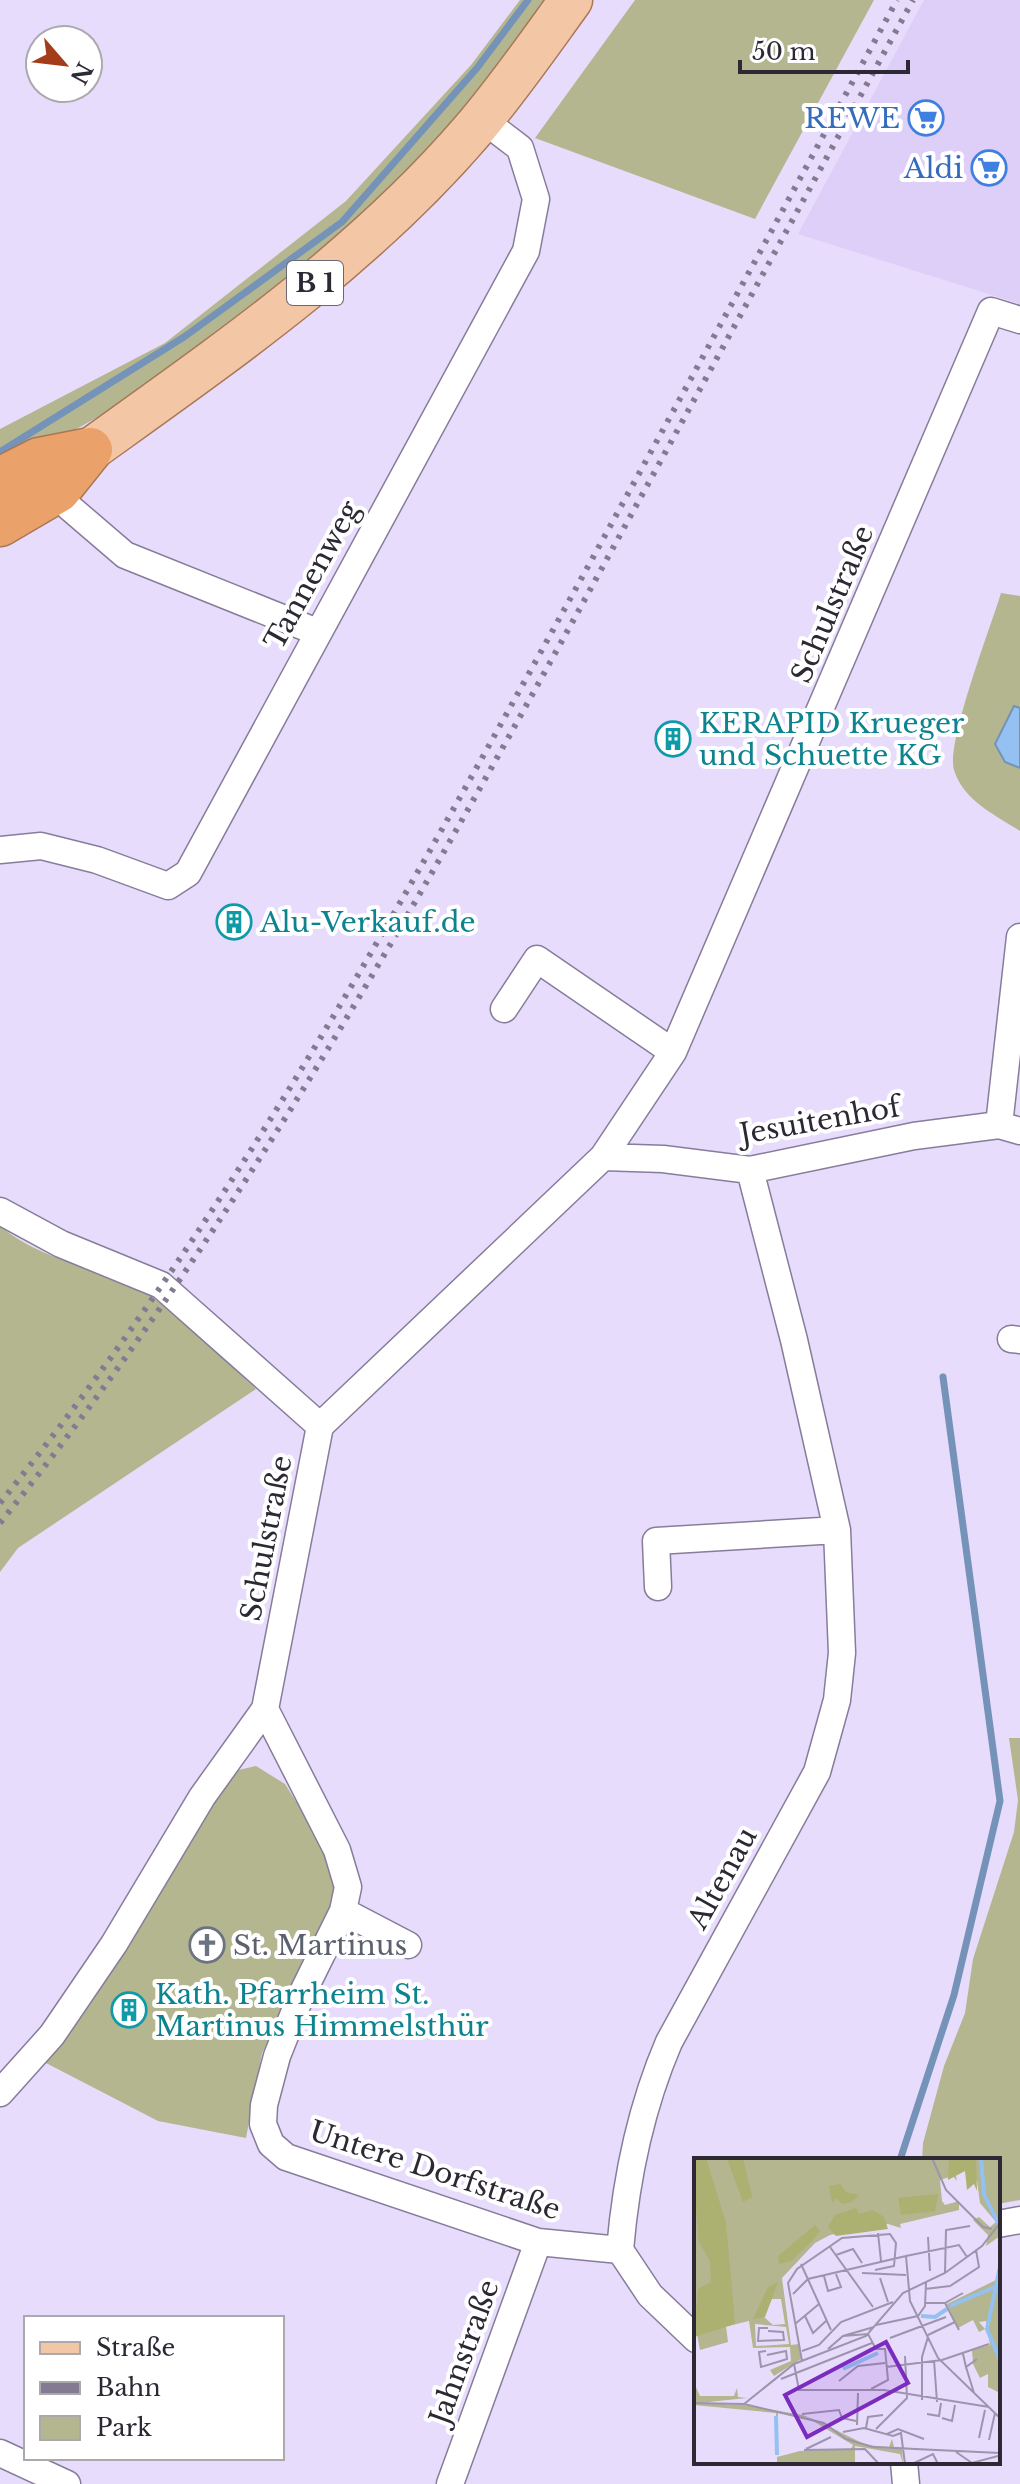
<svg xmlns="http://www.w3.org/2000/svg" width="1020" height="2484" font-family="'Libre Baskerville',serif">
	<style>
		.built { fill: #ddcff7 }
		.green { fill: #b3b68f }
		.water { fill: #94c1f2; stroke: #7593b9; stroke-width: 2 }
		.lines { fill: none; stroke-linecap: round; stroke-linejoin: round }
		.stream { stroke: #7593b9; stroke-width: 7 }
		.street-casing { stroke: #877c9a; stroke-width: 29 }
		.primary-casing { stroke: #a87757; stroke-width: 45 }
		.highway-casing { stroke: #a87757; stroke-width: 47 }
		.street { stroke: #fff; stroke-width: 26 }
		.primary { stroke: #f3c7a6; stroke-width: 42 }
		.highway { stroke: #eba26a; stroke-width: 44 }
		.rail { stroke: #837b91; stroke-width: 6; stroke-dasharray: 4 8; stroke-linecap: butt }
		.labels { text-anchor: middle; stroke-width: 8; stroke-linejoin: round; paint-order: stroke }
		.shield { fill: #fff; stroke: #6b6871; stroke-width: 2 }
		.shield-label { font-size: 26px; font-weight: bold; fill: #2c2834 }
		.shop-label { font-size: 28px; fill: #366cbe; stroke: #fff; text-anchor: end }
		.street-label { font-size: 28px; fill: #2c2834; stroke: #fff }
		.culture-label { font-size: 28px; fill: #0d838f; stroke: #fff; text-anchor: start }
		.worship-label { font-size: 28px; fill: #5b616d; stroke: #fff; text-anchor: start }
		.inset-river { fill: none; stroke: #94c1f2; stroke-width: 4 }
		.inset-road { fill: none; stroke: #9d94ad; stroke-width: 2 }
		.view { fill: #7b2cbf; fill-opacity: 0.15; stroke: #7b2cbf; stroke-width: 4 }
		.inset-edge { fill: none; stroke: #2c2834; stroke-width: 4 }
	</style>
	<rect width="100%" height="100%" fill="#e8dcfd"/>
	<path class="built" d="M 924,0 L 1020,0 L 1020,304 L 798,234 Z"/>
	<path class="green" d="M 520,0 L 559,0 L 396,196 L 153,386 L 0,472 L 0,429 L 165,343 L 346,201 L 471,65 Z
		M 635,0 L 874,0 L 755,219 L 535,138 Z
		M 1001,593 L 1020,596 L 1020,831 C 995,815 963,800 954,770 C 946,743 991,626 1001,593 Z
		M 0,1226 C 40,1259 87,1265 133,1287 C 175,1306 221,1358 256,1389 L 18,1548 L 0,1572 Z
		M 1009,1738 L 1020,1738 L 1020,2200 L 998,2204 L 998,2160 L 922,2160 L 923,2143 L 944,2066 L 965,2013 L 973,1959 L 1014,1832 L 1018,1800 Z
		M 256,1766 L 285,1784 L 324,1846 L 338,1898 L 262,2053 L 246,2138 L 158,2121 L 46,2063 L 116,1961 L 234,1771 Z"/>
	<path class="water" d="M 1014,706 L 1020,708 L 1020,768 L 1005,762 L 995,744 Z"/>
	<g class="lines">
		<path class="stream" d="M 0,452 L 184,337 L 342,222 L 477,68 L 528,0
			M 900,2160 L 954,1995 L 1000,1801 L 943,1377"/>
		<defs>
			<path id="street" d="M 69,507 L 125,555 L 317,632
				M 0,850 L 41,846 L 97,860 L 168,886 L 188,873 L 526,251 L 536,199 L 520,148 L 499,132
				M 504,1009 L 537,959 L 673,1052
				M 999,1125 L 1020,937
				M 603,1157 L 663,1159 L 750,1170 L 914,1136 L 999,1125 L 1020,1131
				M 0,1211 L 61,1244 L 161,1285 L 320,1426
				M 1011,1339 L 1020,1340
				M 658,1587 L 656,1541 L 837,1530
				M 265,1709 L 337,1850 L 348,1887 L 343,1911 L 300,1998 L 277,2056 L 264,2105 L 263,2124 L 271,2144 L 286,2157 L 538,2242 L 620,2250 L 650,2295 L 696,2339
				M 343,1911 L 408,1945
				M 0,2093 L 52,2035 L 114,1944 L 202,1797 L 265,1709 L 320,1426 L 603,1157 L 673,1052 L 991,311 L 1020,320
				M 998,2224 L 1020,2220
				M 620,2250 C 626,2179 641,2107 669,2042 L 817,1772 L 837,1700 L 842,1653 L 837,1530 L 794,1340 L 750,1170
				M 0,2453 L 67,2484
				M 904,2462 L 906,2484
				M 450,2484 L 538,2242"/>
			<path id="primary" d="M 90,450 C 225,353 363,258 472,131 C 508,89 539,44 571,0"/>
			<path id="highway" d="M 0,480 L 39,460 L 90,450
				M 0,524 L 58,490 L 90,450"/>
		</defs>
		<use href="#street" class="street-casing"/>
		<use href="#primary" class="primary-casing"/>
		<use href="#highway" class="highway-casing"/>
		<use href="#street" class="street"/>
		<use href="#primary" class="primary"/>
		<use href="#highway" class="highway"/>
		<path class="rail" d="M 0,1503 C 201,1254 362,975 517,695 C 645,464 771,232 897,0
			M 0,1523 C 225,1243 401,933 574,619 C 687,413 800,206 913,0"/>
	</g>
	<defs>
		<symbol id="supermarket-ring" viewBox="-11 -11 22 22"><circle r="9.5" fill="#fff" stroke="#3f7fe0" stroke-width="1.5"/><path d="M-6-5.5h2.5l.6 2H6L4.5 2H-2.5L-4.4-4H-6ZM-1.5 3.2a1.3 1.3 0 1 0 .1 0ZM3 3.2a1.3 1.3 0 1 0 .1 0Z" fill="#3f7fe0"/></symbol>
		<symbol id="building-ring" viewBox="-11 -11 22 22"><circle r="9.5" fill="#fff" stroke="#0f9aa8" stroke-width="1.5"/><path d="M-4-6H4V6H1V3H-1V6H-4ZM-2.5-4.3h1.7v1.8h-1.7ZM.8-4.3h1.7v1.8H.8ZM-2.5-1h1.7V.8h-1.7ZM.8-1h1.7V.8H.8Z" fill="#0f9aa8"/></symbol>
		<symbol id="church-ring" viewBox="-11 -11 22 22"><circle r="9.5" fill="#fff" stroke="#6b7280" stroke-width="1.5"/><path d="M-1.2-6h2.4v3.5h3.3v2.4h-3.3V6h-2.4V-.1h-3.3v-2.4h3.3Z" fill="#6b7280"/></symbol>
	</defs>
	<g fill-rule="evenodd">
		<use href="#supermarket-ring" x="906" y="98" width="40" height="40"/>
		<use href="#supermarket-ring" x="969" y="148" width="40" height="40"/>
		<use href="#building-ring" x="653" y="719" width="40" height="40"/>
		<use href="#building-ring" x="214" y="902" width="40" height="40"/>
		<use href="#church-ring" x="187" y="1925" width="40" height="40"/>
		<use href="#building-ring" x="109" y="1990" width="40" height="40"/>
	</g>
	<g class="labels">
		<rect class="shield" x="287" y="261" width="56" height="44" rx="6"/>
		<g class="shield-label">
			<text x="315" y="292">B 1</text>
		</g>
		<g class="shop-label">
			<text x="900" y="128">REWE</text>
			<text x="963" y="178">Aldi</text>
		</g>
		<g class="street-label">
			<text transform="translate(312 575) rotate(-61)" y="10">Tannenweg</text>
			<text transform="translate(832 604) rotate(-67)" y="10">Schulstraße</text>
			<text transform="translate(820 1120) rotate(-10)" y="10">Jesuitenhof</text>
			<text transform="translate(266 1538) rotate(-79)" y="10">Schulstraße</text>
			<text transform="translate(722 1878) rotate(-61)" y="10">Altenau</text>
			<text transform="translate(435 2170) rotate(18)" y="10">Untere Dorfstraße</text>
			<text transform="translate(464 2352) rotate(-70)" y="10">Jahnstraße</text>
		</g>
		<g class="culture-label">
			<text x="699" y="733">KERAPID Krueger<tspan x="699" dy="32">und Schuette KG</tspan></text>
			<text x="260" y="932">Alu-Verkauf.de</text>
			<text x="155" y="2004">Kath. Pfarrheim St.<tspan x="155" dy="32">Martinus Himmelsthür</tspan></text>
		</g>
		<g class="worship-label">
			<text x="233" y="1955">St. Martinus</text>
		</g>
	</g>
	<g transform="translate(694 2158)">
		<rect width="306" height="306" fill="#e8dcfd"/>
		<path d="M 0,0 L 306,0 L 306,78 L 292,88 L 294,77 L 279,62 L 285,59 L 296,69 L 302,64 L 286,45 L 283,23 L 274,9 L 261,13 L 263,23 L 259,18 L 246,22 L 248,43 L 251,47 L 265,43 L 265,52 L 206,66 L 207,70 L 194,66 L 136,77 L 121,85 L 88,120 L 97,187 L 105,186 L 107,201 L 80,218 L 76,212 L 97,203 L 96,189 L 59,190 L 55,163 L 0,176 ZM 78,141 L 87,141 L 91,166 L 79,167 L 70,159 ZM 61,166 L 92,169 L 95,186 L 62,188 ZM 306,99 L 306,235 L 294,229 L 294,216 L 286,220 L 279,206 L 278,192 L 296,187 L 292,163 L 285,164 L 291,171 L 285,174 L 279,162 L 264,170 L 253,146 L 302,122 ZM 32,168 L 34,184 L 6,192 L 3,176 ZM 0,225 L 6,238 L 40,238 L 43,230 L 44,239 L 53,240 L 5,245 L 50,247 L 109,257 L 126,264 L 156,283 L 132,267 L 172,287 L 195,289 L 198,281 L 200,289 L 217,290 L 185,290 L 208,291 L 209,306 L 206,296 L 161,288 L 161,306 L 83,306 L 83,299 L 106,293 L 157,291 L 159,287 L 114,260 L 84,255 L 83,297 L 82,255 L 0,247 Z" fill="#b3b68f" fill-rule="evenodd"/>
		<path d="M 0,0 L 12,0 L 32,65 L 41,166 L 0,179 L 4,131 L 17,124 L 16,103 L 5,84 L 0,30 L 7,31 L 0,29 ZM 49,0 L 58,39 L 49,44 L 33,1 ZM 255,0 L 282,0 L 283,33 L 280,26 L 273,32 L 271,13 L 254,22 ZM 146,26 L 152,34 L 165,37 L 158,44 L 148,46 L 142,40 L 138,45 L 135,28 ZM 244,36 L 241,53 L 207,57 L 204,40 ZM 162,50 L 165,56 L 178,52 L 190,59 L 194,71 L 142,78 L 134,69 L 141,57 ZM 121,67 L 126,73 L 119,82 L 97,103 L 85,106 L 84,98 ZM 84,124 L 71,159 L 59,161 L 74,129 Z" fill="#acb070"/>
		<path class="inset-river" d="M 287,0 L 290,36 L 305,67M 306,109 L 293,171 L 306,202M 256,148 L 301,129M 227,158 L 241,159 L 253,151M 149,211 L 184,195M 82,258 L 83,297"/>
		<path class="inset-road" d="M 238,0 L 252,32 L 289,69 L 298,71M 184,75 L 187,103M 234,79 L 236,113M 136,89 L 179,149M 142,97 L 159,91 L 168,105M 212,98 L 265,87 L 273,99M 107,106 L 137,172M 168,115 L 212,117M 251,115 L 252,72 L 276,68M 130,118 L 134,133 L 147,129 L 142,116M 186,120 L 194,144M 231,131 L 256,128 L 285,109 L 282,92M 99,136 L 114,121 L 212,98 L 216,143 L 244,200 L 306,260M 231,145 L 251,145 L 269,135M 251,145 L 265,172M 111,158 L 119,175 L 132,163M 101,166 L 125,146M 182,167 L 224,158 L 231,148 L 232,124M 74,173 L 89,174 L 90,182 L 64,183 L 65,170 L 74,170M 234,177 L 261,164M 149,178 L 174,176 L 182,191 L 191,191 L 194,222 L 177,231M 196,180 L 252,159M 134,191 L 149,178 L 180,169M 72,193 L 65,194 L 67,209 L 93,201 L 92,193 L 73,197M 108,193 L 125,187 L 147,164 L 199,144M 269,196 L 272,209 L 283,201M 240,202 L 243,244M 108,203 L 94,125 L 103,111 L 148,80 L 196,76 L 202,85 L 200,108 L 181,112M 100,206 L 105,232 L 190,232 L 295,249M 192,209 L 248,202 L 295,186M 272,209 L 280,235M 87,221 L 178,185M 145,223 L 164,208 L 191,205M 228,242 L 228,199 L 234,179M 0,245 L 50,246 L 130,265M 50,246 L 100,206 L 172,178 L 209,135 L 251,115 L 288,88 L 306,65M 108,256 L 145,252 L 148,260 L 162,263M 233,256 L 245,258 L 247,245M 248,260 L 258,263 L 261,247M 130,265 L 152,281 L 179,289 L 306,295M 163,267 L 164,235M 172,270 L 174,259 L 189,257M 182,271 L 213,240 L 211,198M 149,274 L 170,270 L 199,278 L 207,275 L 211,306M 193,276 L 204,271 L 230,281M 285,280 L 291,252M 295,282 L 301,255M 112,291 L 137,279M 110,292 L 171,291 L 185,306M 262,294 L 278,305 L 304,298M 218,306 L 239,296 L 244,306"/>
		<path class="view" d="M 192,184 L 214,225 L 113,279 L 91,237 Z"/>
		<rect width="306" height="306" class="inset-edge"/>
	</g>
	<rect x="24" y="2316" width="260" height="144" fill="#ffffff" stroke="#aba9ae" stroke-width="2"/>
	<rect x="40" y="2342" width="40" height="12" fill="#f3c7a6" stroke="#aba9ae" stroke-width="2"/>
	<text x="96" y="2356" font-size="24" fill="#2c2834">Straße</text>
	<rect x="40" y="2382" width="40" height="12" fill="#837b91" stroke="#aba9ae" stroke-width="2"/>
	<text x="96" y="2396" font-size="24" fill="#2c2834">Bahn</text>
	<rect x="40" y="2416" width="40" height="24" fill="#b3b68f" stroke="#aba9ae" stroke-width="2"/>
	<text x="96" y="2436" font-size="24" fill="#2c2834">Park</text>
	<g transform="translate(64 64) rotate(118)"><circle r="38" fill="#ffffff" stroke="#aba9ae" stroke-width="2"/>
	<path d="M0-6L14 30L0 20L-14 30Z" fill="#a33c1a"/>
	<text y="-12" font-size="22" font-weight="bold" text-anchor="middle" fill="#2c2834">N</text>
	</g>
	<path d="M740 60v12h168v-12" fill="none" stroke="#2c2834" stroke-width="4"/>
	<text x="752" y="60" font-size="24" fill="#2c2834" stroke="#ffffff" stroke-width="6" paint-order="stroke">50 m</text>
</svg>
